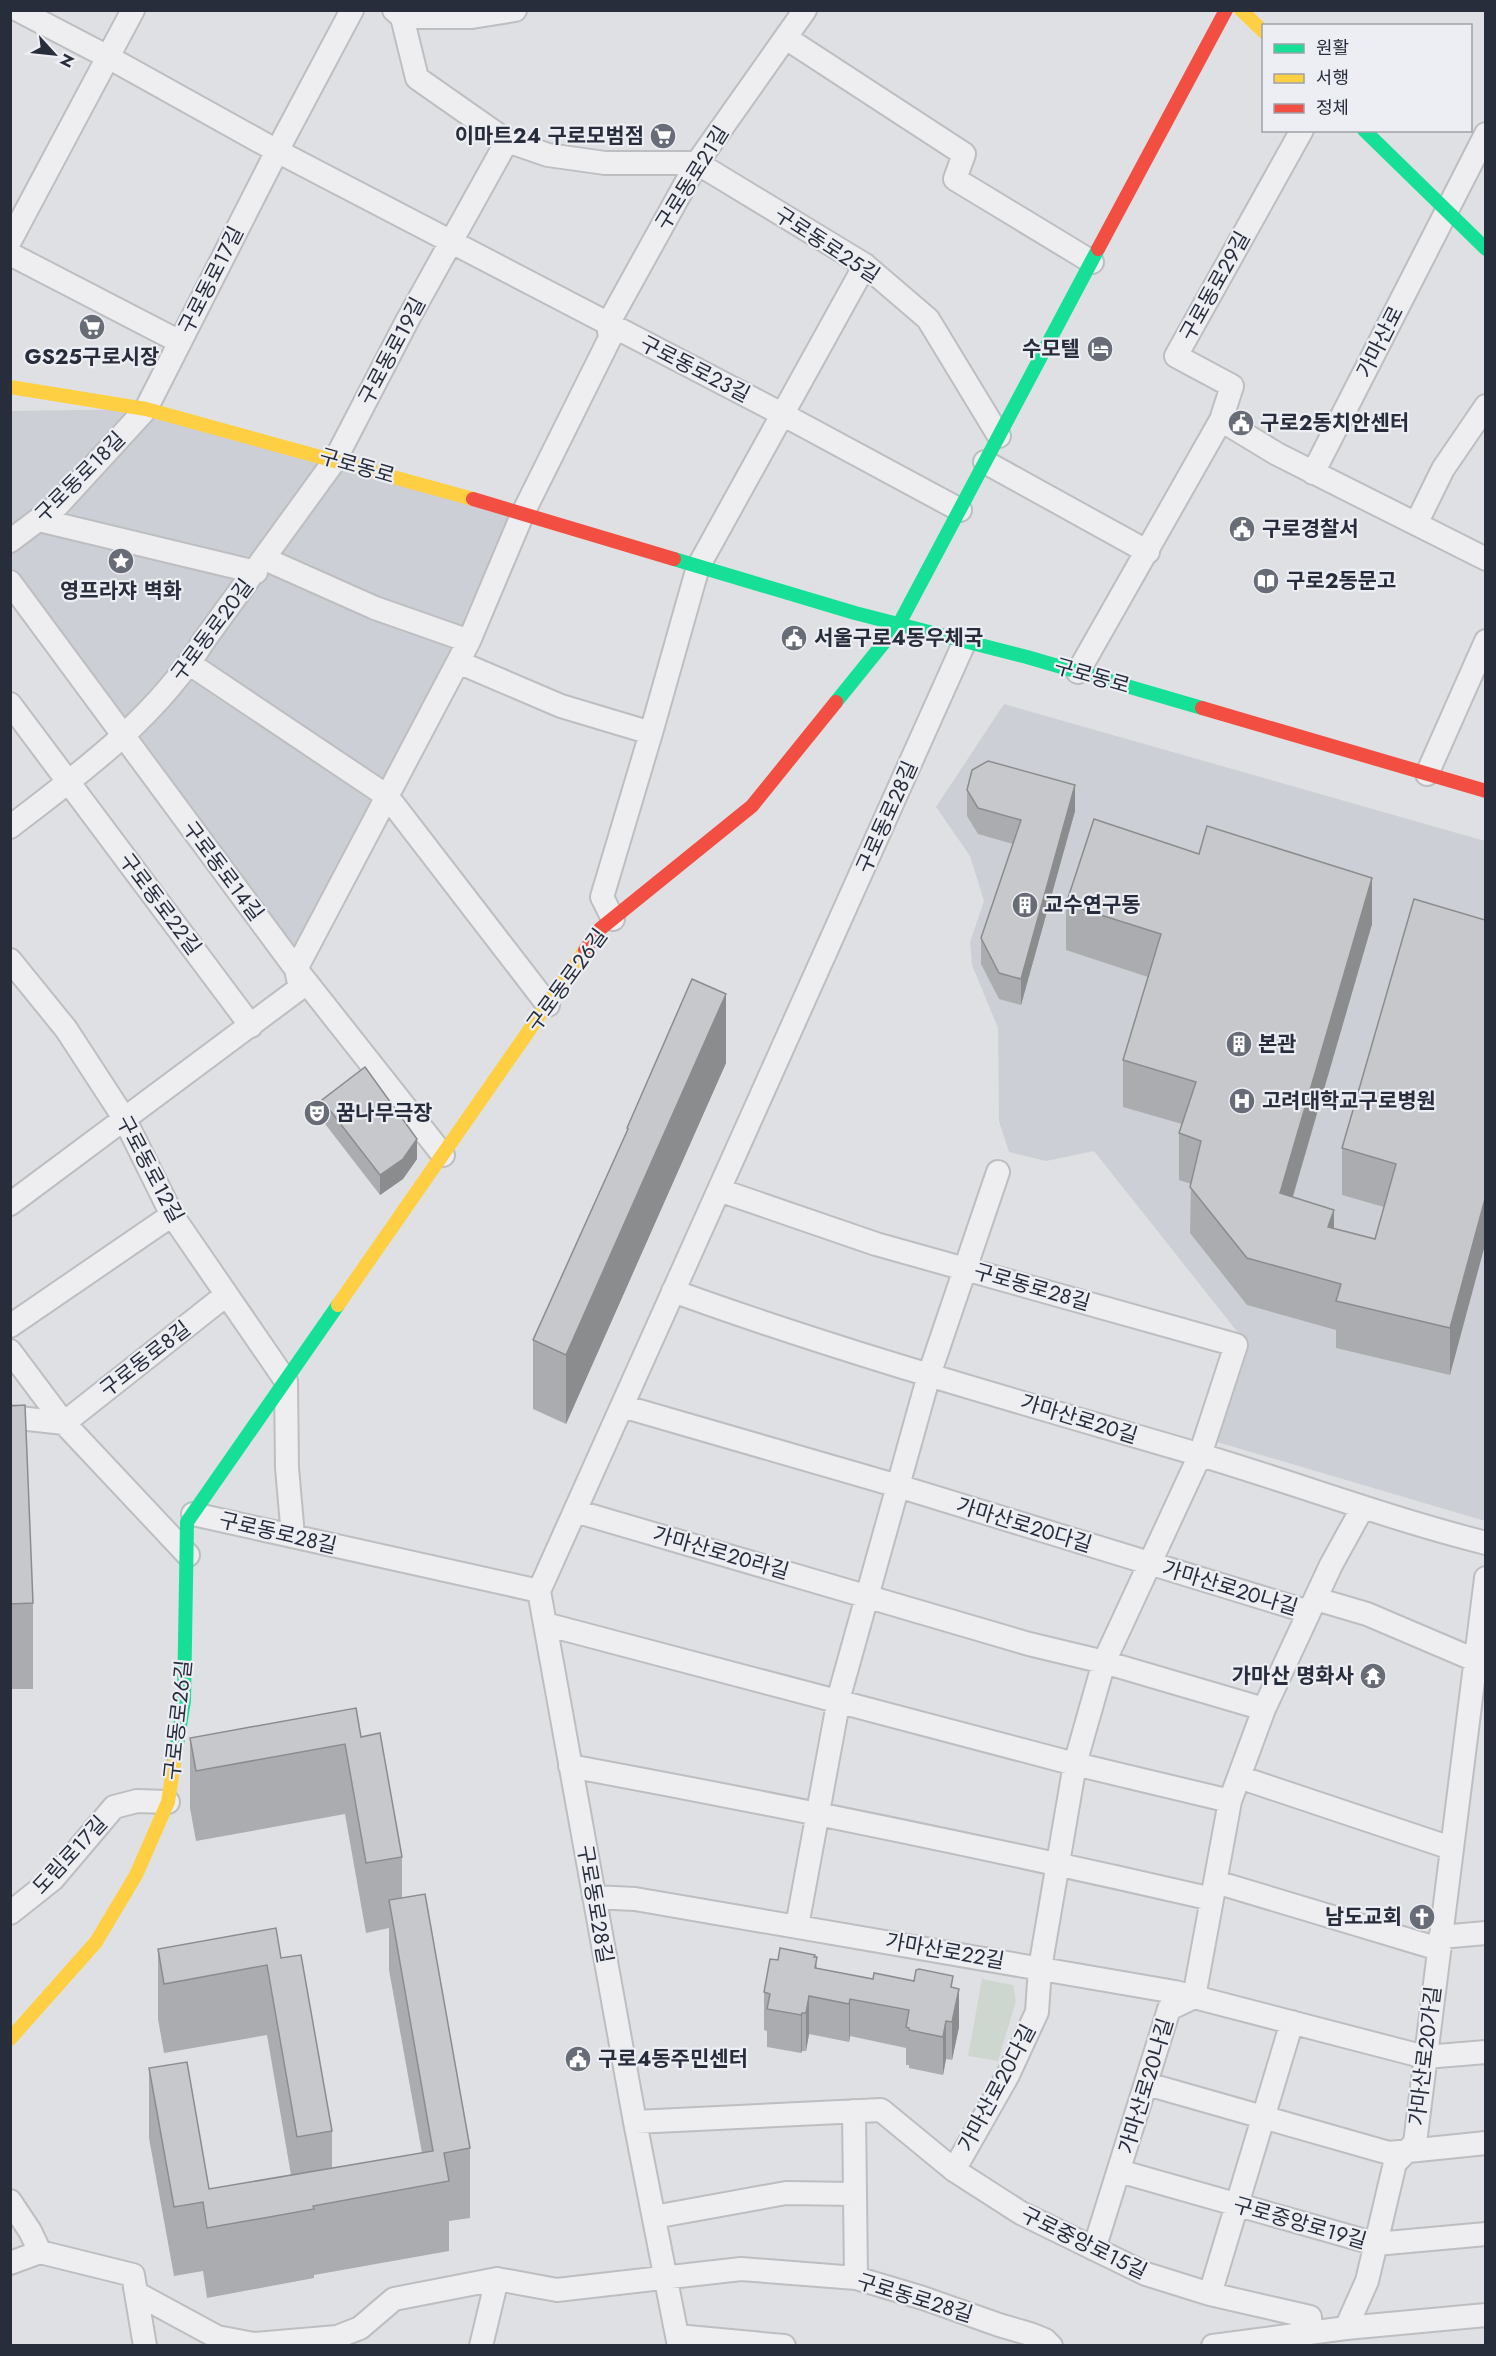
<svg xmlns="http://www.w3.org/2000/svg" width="1496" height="2356" font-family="Jost,'Noto Sans KR',sans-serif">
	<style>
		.built { fill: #cdcfd6 }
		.green { fill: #ced7cf }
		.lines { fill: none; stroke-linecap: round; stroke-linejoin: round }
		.street-casing { stroke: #bdbec1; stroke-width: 26 }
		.street { stroke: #eeeef0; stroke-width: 22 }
		.fast { stroke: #16e098; stroke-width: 14 }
		.slow { stroke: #ffcf43; stroke-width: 14 }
		.jam { stroke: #f24e42; stroke-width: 14 }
		.wall { fill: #abacaf }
		.shaded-wall { fill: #8b8c8e }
		.building { fill: #c7c8cb; stroke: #8b8c8e; stroke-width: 1.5 }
		.labels { text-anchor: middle; stroke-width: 4.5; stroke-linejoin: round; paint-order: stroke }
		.poi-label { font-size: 21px; font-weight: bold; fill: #282d3b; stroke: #eceef3; text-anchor: start }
		.street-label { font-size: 21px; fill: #282d3b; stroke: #eceef3 }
	</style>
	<rect width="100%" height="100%" fill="#dfe0e3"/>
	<path class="built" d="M 146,409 L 510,515 L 458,662 L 296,969 L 11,586 L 11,411 Z
		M 1004,704 L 1485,841 L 1485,1521 L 1217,1442 L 1247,1344 L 1094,1151 L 1046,1161 L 1009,1152 L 999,1121 L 998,1028 L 972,965 L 970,942 L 984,901 L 970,856 L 936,807 Z"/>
	<path class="green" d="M 982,1979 L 1013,1985 L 1016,2001 L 998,2061 L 968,2056 Z"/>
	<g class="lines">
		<defs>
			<path id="street" d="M 18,10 L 108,57 L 277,151 L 782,414 L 960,510
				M 394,10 L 402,17 L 417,78 L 507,141 L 548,155 L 605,163 L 697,163 L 865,265 L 928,319 L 999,436
				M 402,17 L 472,17 L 515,10
				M 786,38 L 964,154 L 955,179 L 1092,262
				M 10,241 L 133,10
				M 10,254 L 180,342
				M 1221,420 L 1277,454 L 1486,559
				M 985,462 L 1148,552
				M 1313,473 L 1486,134
				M 39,520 L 256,572
				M 1416,524 L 1443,469 L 1486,406
				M 10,541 L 58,505 L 146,409 L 277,151 L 352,10
				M 265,559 L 375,608 L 469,641
				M 10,582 L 296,969 L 443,1155
				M 458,662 L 561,706 L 651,733
				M 190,664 L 387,796 L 548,1005
				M 1078,672 L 1221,420 L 1232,386 L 1176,356 L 1302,130
				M 10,704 L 251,1026
				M 1427,774 L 1486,641
				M 10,827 C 82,772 157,717 205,639 L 335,460 L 407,321 L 507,141
				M 613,919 L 602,897 L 651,733 L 698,567 L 865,265
				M 10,960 L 66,1029 L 124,1118 L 172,1215 L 286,1381 L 287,1468 L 293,1536
				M 719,1190 L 876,1244 L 1236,1345 L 1200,1455 L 1104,1662 L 1075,1764 L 1040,1968 L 1037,2012 L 1008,2075 L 954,2170
				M 10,1204 L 300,988 L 296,969 L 469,641 L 523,513 L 610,338 L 608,324 L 697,163 L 805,10
				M 673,1291 C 844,1353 1020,1402 1194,1453 C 1292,1482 1387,1518 1486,1543
				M 10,1326 L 172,1215
				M 10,1351 L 64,1423 L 188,1555
				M 622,1406 L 898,1486 L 1309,1612
				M 10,1417 L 64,1423 L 226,1295
				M 575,1511 L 1029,1644 L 1104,1662 L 1264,1709
				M 193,1514 L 539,1591
				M 1316,1599 L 1367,1614 L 1475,1660
				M 545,1624 L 1075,1764 L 1230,1801
				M 570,1766 C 785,1806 999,1850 1212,1899
				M 1239,1777 L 1451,1848
				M 1216,1882 L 1439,1949
				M 594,1897 L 635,1899 L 1175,1992 L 1425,2057 L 1486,2052
				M 10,1913 L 53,1879 L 114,1807 L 137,1801 L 168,1802
				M 797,1926 L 840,1693 L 929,1375 L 998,1172
				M 1440,1937 L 1486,1933
				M 1147,2084 L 1389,2153 L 1486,2143
				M 854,2111 L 856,2278
				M 635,2122 L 881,2110 L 954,2170 L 1021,2213 L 1146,2274 L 1210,2294 L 1310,2317 L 1311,2332 L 1300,2346
				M 1119,2171 L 1376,2244 L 1486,2234
				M 10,2201 L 30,2231 L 40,2252 L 133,2275 L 145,2346
				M 654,2217 L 786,2193 L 855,2194
				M 1094,2249 L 1169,2009 L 1194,1997 L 1230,1801 L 1264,1709 L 1331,1565 L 1363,1507
				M 10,2263 L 40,2252
				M 136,2293 L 217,2337 L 254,2344 L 337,2337 L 360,2328 L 394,2299 L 497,2279 L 557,2290 L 741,2269 L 856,2278 L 923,2298 L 999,2325 L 1030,2334 L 1045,2340 L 1051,2346
				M 1210,2294 L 1292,2022
				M 1346,2328 L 1367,2281 L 1395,2163 L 1415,2143 L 1486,1578
				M 677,2336 L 784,2346
				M 481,2346 L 497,2279
				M 679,2346 L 635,2122 L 539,1591 L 965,641
				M 1213,2346 L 1346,2328 L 1486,2315"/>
		</defs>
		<use href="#street" class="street-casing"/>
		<use href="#street" class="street"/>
		<path class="fast" d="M 1364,130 L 1486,249
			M 674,559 L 855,613 L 1027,657 L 1202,708
			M 836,702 L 899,624 L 1098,249
			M 174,1763 L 184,1701 L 187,1522 L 338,1305"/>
		<path class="slow" d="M 1241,10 L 1264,32
			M 10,387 L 146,409 L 473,499
			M 338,1305 L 585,950
			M 10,2039 L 96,1942 L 136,1875 L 168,1802 L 174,1763"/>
		<path class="jam" d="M 1098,249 L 1226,10
			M 473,499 L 674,559
			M 1202,708 L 1486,791
			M 585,950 L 600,929 L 752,806 L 836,702"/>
	</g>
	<path class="wall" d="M 967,790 L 1075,811 L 1021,1005 L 999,999 L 981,964 L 981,938 L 1013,844 L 978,834 L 967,816 Z
		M 1066,904 L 1372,924 L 1293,1197 L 1334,1228 L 1375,1239 L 1384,1207 L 1342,1195 L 1342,1148 L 1485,920 L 1450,1375 L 1336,1348 L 1336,1330 L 1247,1305 L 1190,1233 L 1191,1184 L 1179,1180 L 1179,1133 L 1182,1124 L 1123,1107 L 1123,1060 L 1148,977 L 1066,950 Z
		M 726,1063 L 566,1424 L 533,1409 L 533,1340 L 627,1132 L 627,1128 Z
		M 322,1100 L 417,1159 L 403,1179 L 380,1195 L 322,1120 Z
		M 10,1406 L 33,1603 L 33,1689 L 10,1689 Z
		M 361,1737 L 402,1857 L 402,1898 L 470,2148 L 470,2218 L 449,2221 L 449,2251 L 314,2275 L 314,2278 L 207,2298 L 203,2271 L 174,2276 L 149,2138 L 149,2068 L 209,2189 L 291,2175 L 267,2035 L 164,2053 L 158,2019 L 158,1949 L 281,1958 L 332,2131 L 332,2168 L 422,2153 L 389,1970 L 389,1928 L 366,1933 L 345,1814 L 196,1841 L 190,1808 L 190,1738 Z
		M 815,1957 L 817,1968 L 873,1979 L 914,1981 L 953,1988 L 959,2027 L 952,2060 L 946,2059 L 943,2075 L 909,2068 L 909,2065 L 906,2065 L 906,2048 L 850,2036 L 849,2042 L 809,2034 L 806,2051 L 802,2051 L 801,2053 L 767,2047 L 767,2031 L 764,2030 L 764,1992 L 778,1960 Z"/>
	<path class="shaded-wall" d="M 1075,785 L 1075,811 L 1021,1005 L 1021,979 Z
		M 1372,878 L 1372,924 L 1280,1240 L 1280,1193 Z
		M 726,994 L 726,1063 L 566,1424 L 566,1355 Z
		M 417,1139 L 417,1159 L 403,1179 L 380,1195 L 380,1175 Z
		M 1485,1199 L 1485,1245 L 1450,1375 L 1450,1328 Z
		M 1334,1210 L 1334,1257 L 1328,1227 Z
		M 959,1989 L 959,2027 L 952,2060 L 952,2022 Z
		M 809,1996 L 809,2034 L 806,2051 L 806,2013 Z
		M 850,1999 L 850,2036 L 849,2042 L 849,2004 Z
		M 802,2013 L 802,2051 L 801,2053 L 801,2015 Z
		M 946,2021 L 946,2059 L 943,2075 L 943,2037 Z"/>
	<path class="building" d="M 988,761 L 1075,785 L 1021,979 L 999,973 L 981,938 L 1021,820 L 978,808 L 967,790 L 972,770 Z
		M 1094,819 L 1199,854 L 1207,826 L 1372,878 L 1280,1193 L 1334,1210 L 1328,1227 L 1375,1239 L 1396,1164 L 1342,1148 L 1414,899 L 1485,920 L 1485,1199 L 1450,1328 L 1336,1301 L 1341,1284 L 1247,1258 L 1190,1187 L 1201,1141 L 1179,1133 L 1196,1082 L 1123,1060 L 1161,934 L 1066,904 Z
		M 692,979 L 726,994 L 566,1355 L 533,1340 L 628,1129 L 627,1128 Z
		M 365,1067 L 417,1139 L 403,1159 L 380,1175 L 322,1100 Z
		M 25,1405 L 33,1603 L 10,1604 L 10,1406 Z
		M 356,1708 L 361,1737 L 380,1733 L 402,1857 L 366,1863 L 345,1744 L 196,1771 L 190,1738 Z
		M 425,1894 L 470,2148 L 444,2153 L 449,2181 L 313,2206 L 314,2209 L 207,2228 L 203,2202 L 174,2207 L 149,2068 L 187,2062 L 209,2189 L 433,2151 L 389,1900 Z
		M 276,1928 L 281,1958 L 301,1955 L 332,2131 L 297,2137 L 267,1965 L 164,1984 L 158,1949 Z
		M 780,1948 L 815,1955 L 814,1957 L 817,1957 L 815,1968 L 873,1979 L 874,1973 L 914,1981 L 916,1970 L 919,1969 L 953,1976 L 951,1987 L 959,1989 L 952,2022 L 946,2021 L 943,2037 L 909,2030 L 909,2028 L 906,2027 L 909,2010 L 850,1999 L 849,2004 L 809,1996 L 806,2013 L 802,2013 L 801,2015 L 767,2009 L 770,1994 L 764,1992 L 770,1959 L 778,1960 Z"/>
	<defs>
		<symbol id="supermarket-disc" viewBox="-11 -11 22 22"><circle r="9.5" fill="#686c76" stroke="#eceef3"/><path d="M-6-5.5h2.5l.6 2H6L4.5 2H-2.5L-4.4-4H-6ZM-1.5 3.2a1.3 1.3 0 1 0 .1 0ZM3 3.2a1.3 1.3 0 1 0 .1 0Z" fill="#fff"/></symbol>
		<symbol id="hotel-disc" viewBox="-11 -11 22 22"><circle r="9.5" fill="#686c76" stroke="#eceef3"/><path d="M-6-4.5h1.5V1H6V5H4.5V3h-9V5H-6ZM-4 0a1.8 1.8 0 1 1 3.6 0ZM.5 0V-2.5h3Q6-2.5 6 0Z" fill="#fff"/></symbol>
		<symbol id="civic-disc" viewBox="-11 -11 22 22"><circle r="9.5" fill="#686c76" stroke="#eceef3"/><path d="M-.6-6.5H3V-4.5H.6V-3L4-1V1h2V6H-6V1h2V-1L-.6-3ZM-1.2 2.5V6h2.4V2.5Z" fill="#fff"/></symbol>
		<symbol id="sight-disc" viewBox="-11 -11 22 22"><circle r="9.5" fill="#686c76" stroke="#eceef3"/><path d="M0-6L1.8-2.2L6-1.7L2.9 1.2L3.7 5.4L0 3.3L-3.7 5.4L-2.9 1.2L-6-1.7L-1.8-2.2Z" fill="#fff"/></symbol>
		<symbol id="library-disc" viewBox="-11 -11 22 22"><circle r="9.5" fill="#686c76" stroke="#eceef3"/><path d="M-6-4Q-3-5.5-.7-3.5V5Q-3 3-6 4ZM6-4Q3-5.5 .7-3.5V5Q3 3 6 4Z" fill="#fff"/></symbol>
		<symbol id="building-disc" viewBox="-11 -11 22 22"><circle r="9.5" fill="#686c76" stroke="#eceef3"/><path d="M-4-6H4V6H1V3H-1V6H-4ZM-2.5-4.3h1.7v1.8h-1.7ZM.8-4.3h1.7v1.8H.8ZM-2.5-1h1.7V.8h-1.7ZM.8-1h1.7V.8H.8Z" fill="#fff"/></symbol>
		<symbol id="hospital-disc" viewBox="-11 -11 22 22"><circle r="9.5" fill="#686c76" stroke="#eceef3"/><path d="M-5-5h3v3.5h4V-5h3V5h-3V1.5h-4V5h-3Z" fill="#fff"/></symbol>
		<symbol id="theatre-disc" viewBox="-11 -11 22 22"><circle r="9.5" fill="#686c76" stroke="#eceef3"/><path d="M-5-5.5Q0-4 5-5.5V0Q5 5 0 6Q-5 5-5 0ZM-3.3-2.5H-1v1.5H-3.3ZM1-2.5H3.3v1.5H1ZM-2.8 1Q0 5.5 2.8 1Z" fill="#fff"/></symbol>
		<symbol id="temple-disc" viewBox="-11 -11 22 22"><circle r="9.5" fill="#686c76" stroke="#eceef3"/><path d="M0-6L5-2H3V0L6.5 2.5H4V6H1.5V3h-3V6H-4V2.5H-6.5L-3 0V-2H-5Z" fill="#fff"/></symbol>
		<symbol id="church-disc" viewBox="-11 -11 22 22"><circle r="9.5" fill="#686c76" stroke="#eceef3"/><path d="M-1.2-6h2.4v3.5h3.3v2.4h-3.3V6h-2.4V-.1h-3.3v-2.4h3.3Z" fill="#fff"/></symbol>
	</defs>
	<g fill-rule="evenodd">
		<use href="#supermarket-disc" x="648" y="121" width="30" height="30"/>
		<use href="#supermarket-disc" x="77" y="312" width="30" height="30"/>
		<use href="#hotel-disc" x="1085" y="334" width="30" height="30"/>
		<use href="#civic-disc" x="1226" y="408" width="30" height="30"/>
		<use href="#civic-disc" x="1227" y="514" width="30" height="30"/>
		<use href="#sight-disc" x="106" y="546" width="30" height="30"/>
		<use href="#library-disc" x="1251" y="566" width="30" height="30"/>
		<use href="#civic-disc" x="779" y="623" width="30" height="30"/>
		<use href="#building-disc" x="1010" y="890" width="30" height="30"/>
		<use href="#building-disc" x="1224" y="1029" width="30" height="30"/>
		<use href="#hospital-disc" x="1227" y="1086" width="30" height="30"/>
		<use href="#theatre-disc" x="302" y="1098" width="30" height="30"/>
		<use href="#temple-disc" x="1358" y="1661" width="30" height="30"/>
		<use href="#church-disc" x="1407" y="1902" width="30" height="30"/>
		<use href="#civic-disc" x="563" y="2044" width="30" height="30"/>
	</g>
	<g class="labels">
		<g class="poi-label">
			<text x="644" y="143" text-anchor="end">이마트24 구로모범점</text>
			<text x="1080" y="356" text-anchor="end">수모텔</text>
			<text x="92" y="364" text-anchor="middle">GS25구로시장</text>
			<text x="1260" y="430">구로2동치안센터</text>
			<text x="1262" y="536">구로경찰서</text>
			<text x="1286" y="588">구로2동문고</text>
			<text x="121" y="598" text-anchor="middle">영프라쟈 벽화</text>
			<text x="814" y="645">서울구로4동우체국</text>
			<text x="1044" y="912">교수연구동</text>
			<text x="1258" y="1051">본관</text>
			<text x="1262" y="1108">고려대학교구로병원</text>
			<text x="336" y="1120">꿈나무극장</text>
			<text x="1354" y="1683" text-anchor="end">가마산 명화사</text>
			<text x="1402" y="1924" text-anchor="end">남도교회</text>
			<text x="598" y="2066">구로4동주민센터</text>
		</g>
		<g class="street-label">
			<text transform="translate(692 178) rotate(-58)" y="7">구로동로21길</text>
			<text transform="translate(827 245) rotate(33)" y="7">구로동로25길</text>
			<text transform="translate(211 280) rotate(-63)" y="7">구로동로17길</text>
			<text transform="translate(1215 286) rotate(-61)" y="7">구로동로29길</text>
			<text transform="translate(1380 342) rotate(-63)" y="7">가마산로</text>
			<text transform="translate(392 351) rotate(-62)" y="7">구로동로19길</text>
			<text transform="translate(695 369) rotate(27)" y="7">구로동로23길</text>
			<text transform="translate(357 466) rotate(16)" y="7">구로동로</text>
			<text transform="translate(80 477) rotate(-45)" y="7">구로동로18길</text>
			<text transform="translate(212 630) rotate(-53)" y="7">구로동로20길</text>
			<text transform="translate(1092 676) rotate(16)" y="7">구로동로</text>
			<text transform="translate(887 817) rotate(-66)" y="7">구로동로28길</text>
			<text transform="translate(223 871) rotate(53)" y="7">구로동로14길</text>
			<text transform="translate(160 904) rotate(53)" y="7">구로동로22길</text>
			<text transform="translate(567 980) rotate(-54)" y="7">구로동로26길</text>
			<text transform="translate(150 1169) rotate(62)" y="7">구로동로12길</text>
			<text transform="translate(1032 1287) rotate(16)" y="7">구로동로28길</text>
			<text transform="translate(145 1359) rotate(-38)" y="7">구로동로8길</text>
			<text transform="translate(1079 1419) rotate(17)" y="7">가마산로20길</text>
			<text transform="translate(1024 1525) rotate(17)" y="7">가마산로20다길</text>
			<text transform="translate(278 1533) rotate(13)" y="7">구로동로28길</text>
			<text transform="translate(721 1553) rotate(16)" y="7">가마산로20라길</text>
			<text transform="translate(1230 1588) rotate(17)" y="7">가마산로20나길</text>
			<text transform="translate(178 1720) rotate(-84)" y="7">구로동로26길</text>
			<text transform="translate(70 1855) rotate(-47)" y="7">도림로17길</text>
			<text transform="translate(595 1904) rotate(80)" y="7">구로동로28길</text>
			<text transform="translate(945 1951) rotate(10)" y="7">가마산로22길</text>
			<text transform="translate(1425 2056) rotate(-83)" y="7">가마산로20가길</text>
			<text transform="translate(1146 2086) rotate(-73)" y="7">가마산로20나길</text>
			<text transform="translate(997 2088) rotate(-62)" y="7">가마산로20다길</text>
			<text transform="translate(1300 2223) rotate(16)" y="7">구로중앙로19길</text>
			<text transform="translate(1084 2243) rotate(26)" y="7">구로중앙로15길</text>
			<text transform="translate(915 2298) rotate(17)" y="7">구로동로28길</text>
		</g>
	</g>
	<rect width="1496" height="2356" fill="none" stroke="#282d3b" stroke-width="24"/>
	<rect x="1262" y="24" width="210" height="108" fill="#eceef3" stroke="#9ea1a9" stroke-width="1.5"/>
	<rect x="1274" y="44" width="30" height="9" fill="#16e098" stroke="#9ea1a9" stroke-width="1.5"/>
	<text x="1316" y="54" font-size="18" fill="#282d3b">원활</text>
	<rect x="1274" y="74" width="30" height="9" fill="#ffcf43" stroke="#9ea1a9" stroke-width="1.5"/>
	<text x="1316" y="84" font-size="18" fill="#282d3b">서행</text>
	<rect x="1274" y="104" width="30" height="9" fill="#f24e42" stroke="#9ea1a9" stroke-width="1.5"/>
	<text x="1316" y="114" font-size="18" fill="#282d3b">정체</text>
	<g transform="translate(54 54) rotate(117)" stroke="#eceef3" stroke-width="4.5" paint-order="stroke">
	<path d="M0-4.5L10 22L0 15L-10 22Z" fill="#282d3b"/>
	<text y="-9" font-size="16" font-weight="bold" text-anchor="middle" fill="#282d3b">N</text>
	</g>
</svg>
